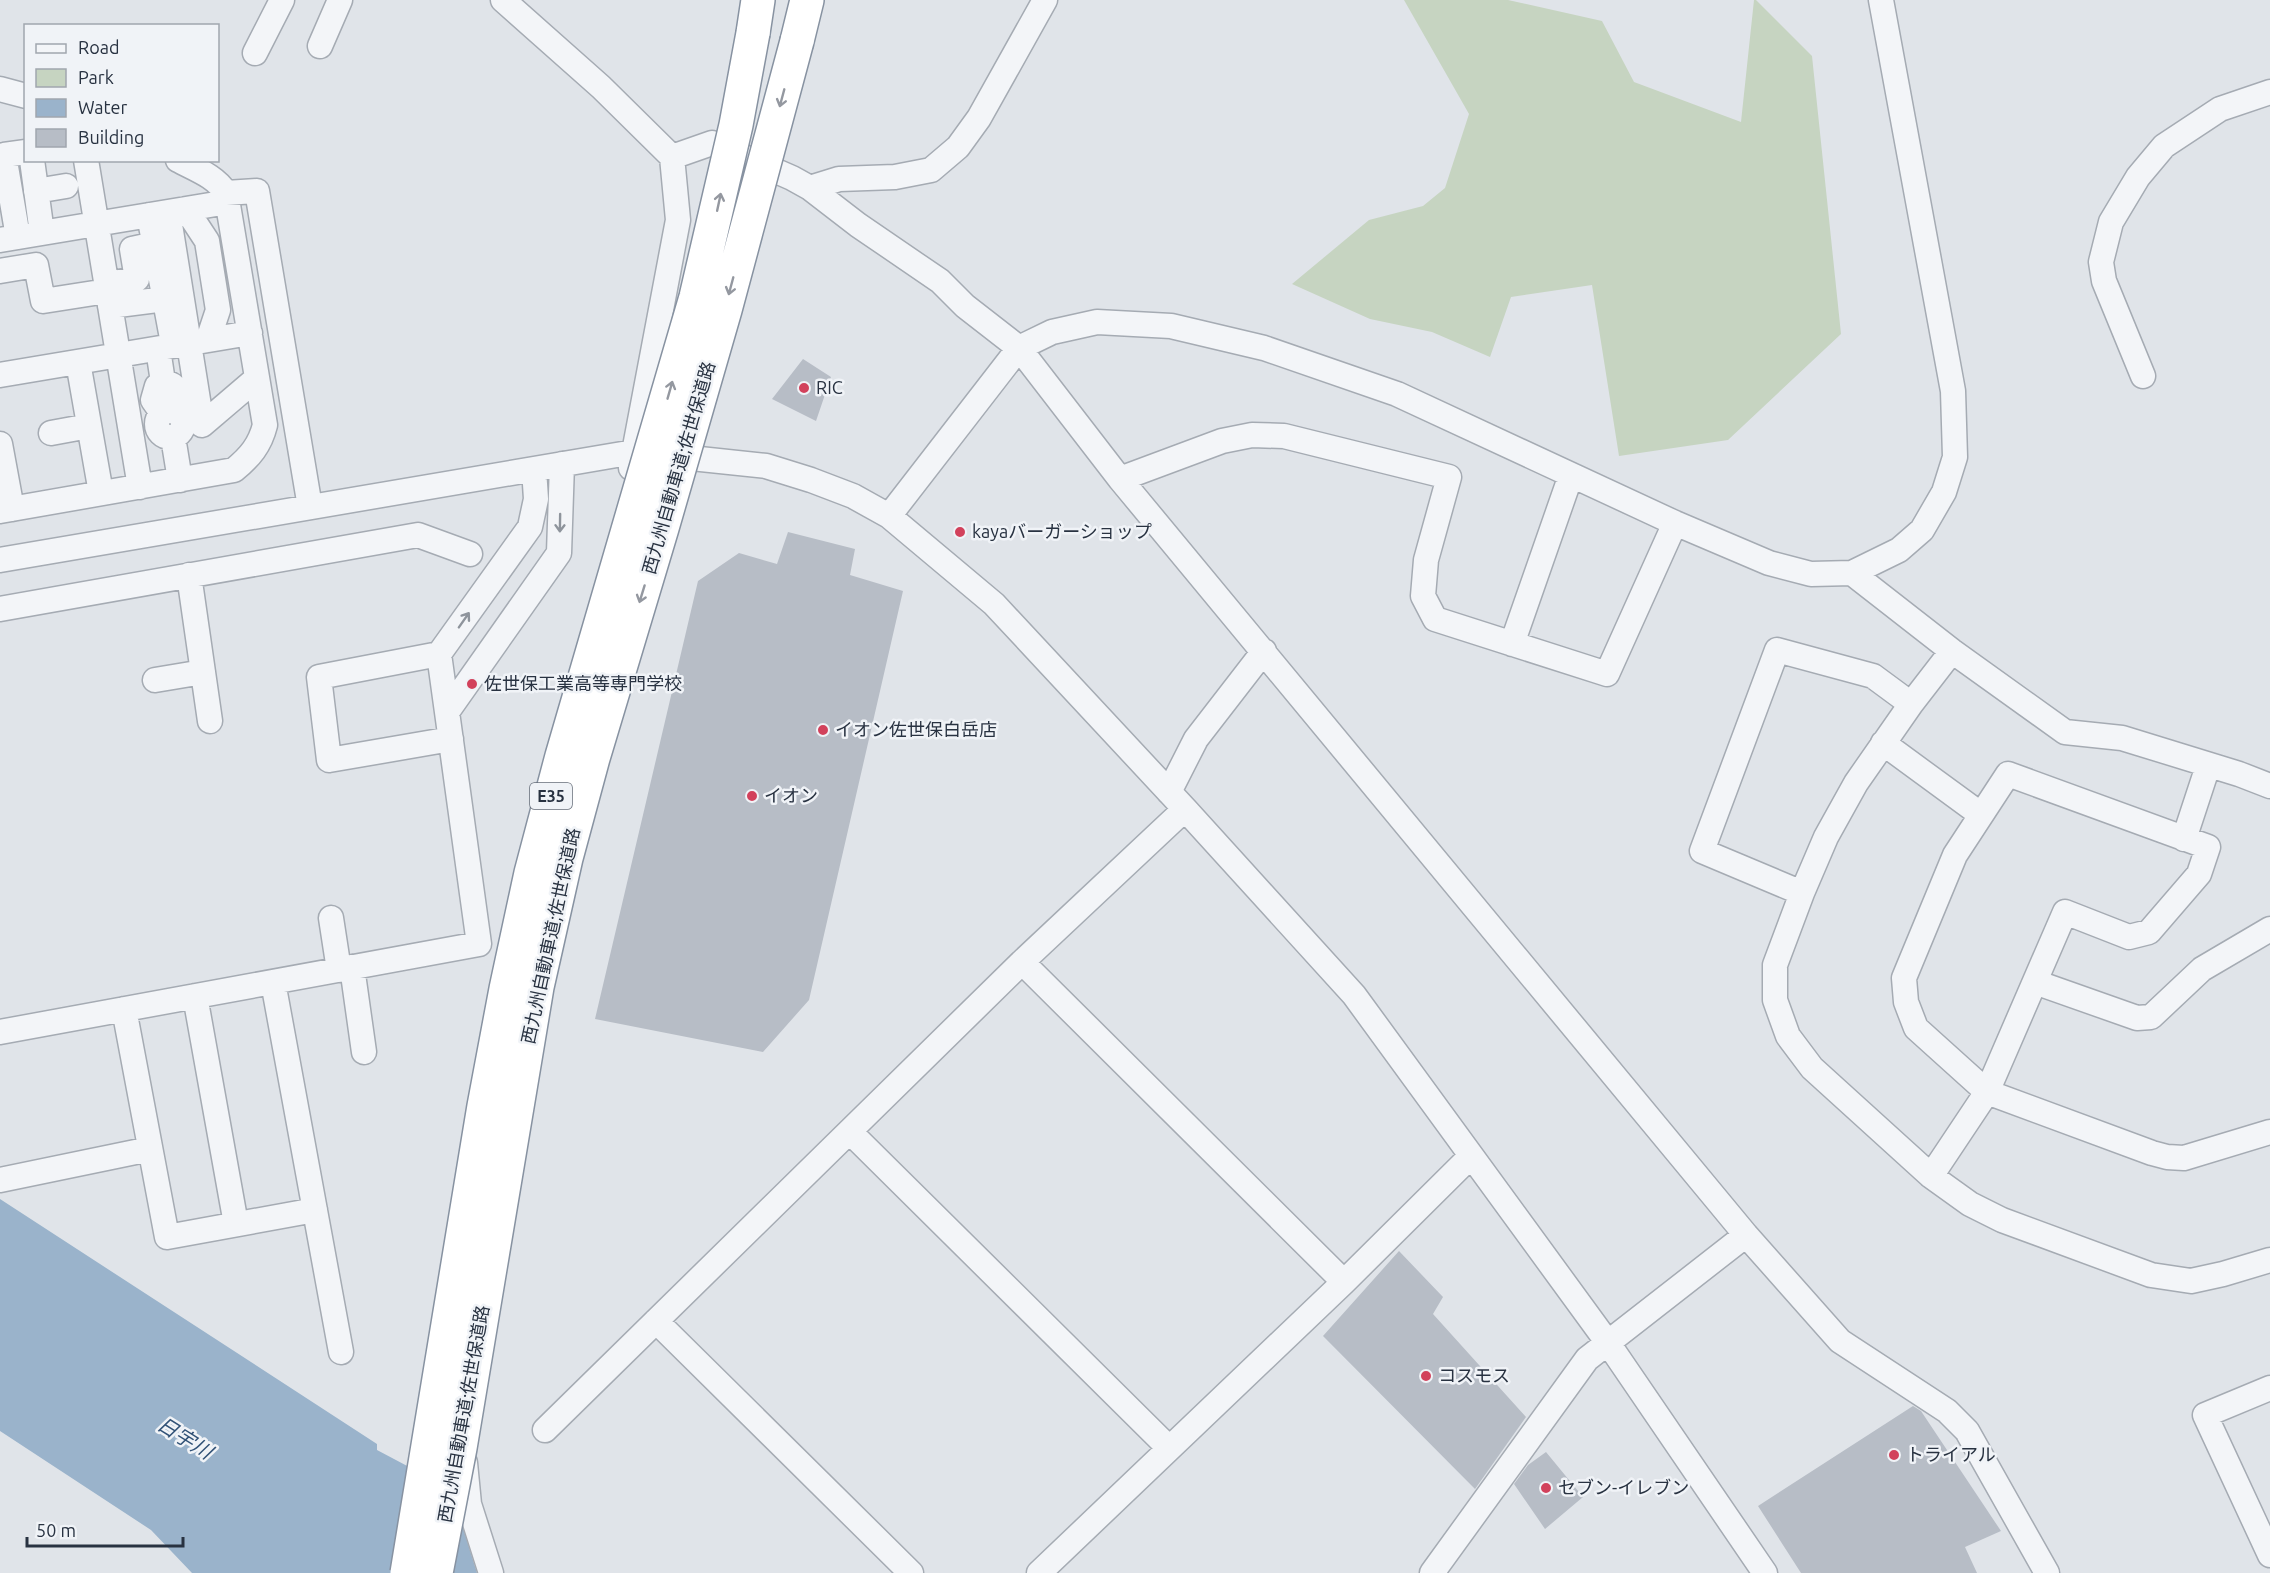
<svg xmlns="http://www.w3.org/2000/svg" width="2270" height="1573" font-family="Ubuntu,'Noto Sans JP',sans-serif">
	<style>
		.green { fill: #c6d4c1 }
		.water { fill: #9ab3cb }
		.building { fill: #b7bdc6 }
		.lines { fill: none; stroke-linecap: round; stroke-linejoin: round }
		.minor-casing { stroke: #a5abb3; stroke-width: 27 }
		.highway-casing { stroke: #8792a1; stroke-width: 36 }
		.minor { stroke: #f3f5f8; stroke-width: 24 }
		.highway { stroke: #fff; stroke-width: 33 }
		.highway-bridge-casing { stroke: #8792a1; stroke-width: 36; stroke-linecap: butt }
		.highway-bridge { stroke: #fff; stroke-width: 33 }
		.oneway { stroke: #9498a0 }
		.oneway2 { stroke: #8e949c }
		.poi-dot { fill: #d2415b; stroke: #f0f3f7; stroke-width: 2 }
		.labels { text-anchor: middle; stroke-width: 5; stroke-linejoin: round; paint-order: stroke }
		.shield { fill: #f0f3f7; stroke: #646c78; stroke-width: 1.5 }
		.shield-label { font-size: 16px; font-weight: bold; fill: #283241 }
		.poi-label { font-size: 18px; fill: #283241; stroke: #f0f3f7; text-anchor: start }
		.street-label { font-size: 18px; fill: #283241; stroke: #f0f3f7 }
		.water-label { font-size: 20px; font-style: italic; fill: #315277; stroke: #f0f3f7 }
	</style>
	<rect width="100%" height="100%" fill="#e0e4e9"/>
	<path class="green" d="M 1404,0 L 1508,0 L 1602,21 L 1634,82 L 1741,122 L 1754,0 L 1756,0 L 1812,56 L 1841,334 L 1728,440 L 1619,456 L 1592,285 L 1511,297 L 1490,357 L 1432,332 L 1370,319 L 1292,284 L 1369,220 L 1423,206 L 1445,188 L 1469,114 Z"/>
	<path class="water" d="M 0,1199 L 377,1444 L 377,1450 L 445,1486 L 460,1518 L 477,1573 L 192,1573 L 151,1530 L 0,1431 Z"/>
	<path class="building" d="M 803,359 L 831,377 L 816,421 L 772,399 Z
		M 788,532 L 855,549 L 850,575 L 903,591 L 809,1000 L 763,1052 L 595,1019 L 698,581 L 739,553 L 777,564 Z
		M 1399,1251 L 1443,1297 L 1433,1314 L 1526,1417 L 1475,1489 L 1323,1336 Z
		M 1913,1406 L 1921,1411 L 2001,1531 L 1965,1547 L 1977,1573 L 1801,1573 L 1758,1506 Z
		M 1546,1452 L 1583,1497 L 1545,1529 L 1514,1484 L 1528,1465 Z"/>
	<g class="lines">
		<defs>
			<path id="minor" d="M 503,0 L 601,87 L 672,157 L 678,220 L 631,468
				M 320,46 L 340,0
				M 255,53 L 282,0
				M 0,89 L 26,96
				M 672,157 L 712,143 L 792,178 L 810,188 L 858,225 L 940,281 L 965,306 L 1019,348 L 1120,479 L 1746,1235 L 1840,1341 L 1947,1411 L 1967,1431 L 2047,1573
				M 32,160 L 42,233
				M 86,160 L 140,487
				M 810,188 L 839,179 L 895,177 L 931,170 L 958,147 L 979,118 L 1045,0
				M 36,191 L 66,186
				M 226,193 L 257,191 L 310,507
				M 186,209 L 207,241 L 218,310 L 208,340
				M 168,212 L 202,425 L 257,378
				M 149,215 L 172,338
				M 18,237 L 4,155 L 26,152
				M 0,240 L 228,202
				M 0,271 L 36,265 L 43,301 L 107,291
				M 106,284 L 137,279 L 132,249 L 155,244
				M 110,306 L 165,299
				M 158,349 L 163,382 C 177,384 182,394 175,406 L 167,410 L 160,410 L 153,400 L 157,386 L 163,382
				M 78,362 L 101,493
				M 0,375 L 250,333
				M 2143,376 L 2104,281 L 2101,262 L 2111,222 L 2138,177 L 2164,146 L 2220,109 L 2270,92
				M157 424a13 13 0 1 1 26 0a13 13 0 1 1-26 0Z
				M 51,433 L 89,426
				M 173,437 L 180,480
				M 0,444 L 12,509
				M 1120,479 L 1222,441 L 1252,435 L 1284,436 L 1449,477 L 1426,560 L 1423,596 L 1435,619 L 1607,674 L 1675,523
				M 0,511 L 234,470 C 250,457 260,445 265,425 L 226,193 C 215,176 197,170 178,160
				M 889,516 L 1019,348 L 1052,332 L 1097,322 L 1171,326 L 1264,348 L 1397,394 L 1675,523 L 1769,563 L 1811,574 L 1852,573 L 1899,550 L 1922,530 L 1944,492 L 1955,457 L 1953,391 L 1881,0
				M 0,560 L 634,452 L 766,466 L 811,480 L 853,496 L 889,516 L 994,604 L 1185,809 L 1354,995 L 1608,1343 L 1765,1573
				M 1852,573 L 1952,651 L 2065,732 L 2122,738 L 2239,774 L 2270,786
				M 189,575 L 210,721
				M 0,609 L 418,535 L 470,554
				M 1512,644 L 1571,475
				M 1952,651 L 1911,704 L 1856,783 L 1826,837 L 1802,893 L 1775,965 L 1775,1000 L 1788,1036 L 1812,1068 L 1931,1176 L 1970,1204 L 2002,1220 L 2151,1275 L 2191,1281 L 2223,1274 L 2270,1260
				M 439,654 L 319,677 L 329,760 L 451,739
				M 155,680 L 203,672
				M 447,712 L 559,553 L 562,464
				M 1883,743 L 1980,814
				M 1169,792 L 1196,739 L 1264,651
				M 2184,839 L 2208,766
				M 1802,893 L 1702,851 L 1777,650 L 1873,676 L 1911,704
				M 331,918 L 339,970
				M 1022,962 L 1344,1282
				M 352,967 L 364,1052
				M 273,982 L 341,1352
				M 2035,982 L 2137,1018 L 2151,1017 L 2202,969 L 2270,929
				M 195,996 L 236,1224
				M 124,1009 L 167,1237 L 315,1210
				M 0,1032 L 479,944 L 439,654 L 530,527 L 536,499 L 534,469
				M 850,1132 L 1169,1448
				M 1931,1176 L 1987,1092 L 2065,912 L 2129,937 L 2149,932 L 2199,874 L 2208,847 L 2008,774 L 1955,855 L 1904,978 L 1906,1002 L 1916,1028 L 1987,1092 L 2152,1153 L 2167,1157 L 2184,1158 L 2270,1132
				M 0,1180 L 150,1149
				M 656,1321 L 911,1573
				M 2270,1388 L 2205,1415 L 2270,1555
				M 545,1430 L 1022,962 L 1185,809
				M 465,1463 L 469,1504 L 491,1573
				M 1039,1573 L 1344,1282 L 1471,1156
				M 1432,1573 L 1587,1359 L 1746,1235"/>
			<path id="highway" d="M 753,33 L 758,0
				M 797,41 L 807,0"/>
		</defs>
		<use href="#minor" class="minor-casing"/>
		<use href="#highway" class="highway-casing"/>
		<use href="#minor" class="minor"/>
		<use href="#highway" class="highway"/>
		<defs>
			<path id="highway-bridge" d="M 407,1573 L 484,1106 L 506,989 L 531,873 L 562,756 L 696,297 L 736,125 L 753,33
				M 436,1573 L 460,1448 L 537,987 L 566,858 L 593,758 L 662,528 L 725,310 L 797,41"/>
		</defs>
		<use href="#highway-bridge" class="highway-bridge-casing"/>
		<use href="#highway-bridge" class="highway-bridge"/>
	</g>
	<defs><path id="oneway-shaft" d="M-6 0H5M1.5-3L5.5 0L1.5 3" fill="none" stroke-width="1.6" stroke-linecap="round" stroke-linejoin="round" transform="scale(1.5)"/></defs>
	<g class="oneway">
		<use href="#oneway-shaft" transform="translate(782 98) rotate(105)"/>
		<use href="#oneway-shaft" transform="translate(719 202) rotate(-78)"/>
		<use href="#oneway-shaft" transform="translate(731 286) rotate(105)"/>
		<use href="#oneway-shaft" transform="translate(670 390) rotate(-74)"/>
		<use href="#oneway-shaft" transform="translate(642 594) rotate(107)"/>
	</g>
	<g class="oneway2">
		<use href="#oneway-shaft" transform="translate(560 523) rotate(91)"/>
		<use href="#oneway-shaft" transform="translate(464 620) rotate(-55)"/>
	</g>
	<g class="poi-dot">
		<circle cx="804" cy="388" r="6"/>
		<circle cx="960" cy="532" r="6"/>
		<circle cx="472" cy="684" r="6"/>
		<circle cx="823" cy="730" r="6"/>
		<circle cx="752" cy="796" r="6"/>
		<circle cx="1426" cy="1376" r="6"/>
		<circle cx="1894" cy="1455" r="6"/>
		<circle cx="1546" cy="1488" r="6"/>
	</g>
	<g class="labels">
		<rect class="shield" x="530" y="783" width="42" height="26" rx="4.5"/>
		<g class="shield-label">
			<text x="551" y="802">E35</text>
		</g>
		<g class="poi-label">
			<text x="816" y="394">RIC</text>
			<text x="972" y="538">kayaバーガーショップ</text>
			<text x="484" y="690">佐世保工業高等専門学校</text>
			<text x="835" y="736">イオン佐世保白岳店</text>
			<text x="764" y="802">イオン</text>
			<text x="1438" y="1382">コスモス</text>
			<text x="1906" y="1461">トライアル</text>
			<text x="1558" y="1494">セブン-イレブン</text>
		</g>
		<g class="street-label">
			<text transform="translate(679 468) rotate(-74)" y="6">西九州自動車道;佐世保道路</text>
			<text transform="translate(551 936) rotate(-78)" y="6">西九州自動車道;佐世保道路</text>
			<text transform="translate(464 1414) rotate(-80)" y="6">西九州自動車道;佐世保道路</text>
		</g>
		<g class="water-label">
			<text transform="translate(185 1438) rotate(32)" y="7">日宇川</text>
		</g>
	</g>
	<rect x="24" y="24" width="195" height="138" fill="#f0f3f7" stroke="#a0a6ae" stroke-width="1.5"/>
	<rect x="36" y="44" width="30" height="9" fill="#f3f5f8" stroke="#a0a6ae" stroke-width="1.5"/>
	<text x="78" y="54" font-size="18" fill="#283241">Road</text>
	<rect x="36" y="69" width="30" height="18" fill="#c6d4c1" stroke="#a0a6ae" stroke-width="1.5"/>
	<text x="78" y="84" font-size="18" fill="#283241">Park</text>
	<rect x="36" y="99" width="30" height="18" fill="#9ab3cb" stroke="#a0a6ae" stroke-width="1.5"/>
	<text x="78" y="114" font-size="18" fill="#283241">Water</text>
	<rect x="36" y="129" width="30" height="18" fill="#b7bdc6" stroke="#a0a6ae" stroke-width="1.5"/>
	<text x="78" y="144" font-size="18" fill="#283241">Building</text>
	<path d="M27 1537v9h156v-9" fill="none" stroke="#283241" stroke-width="3"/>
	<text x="36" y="1537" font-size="18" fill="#283241" stroke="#f0f3f7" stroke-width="4.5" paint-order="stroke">50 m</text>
</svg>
